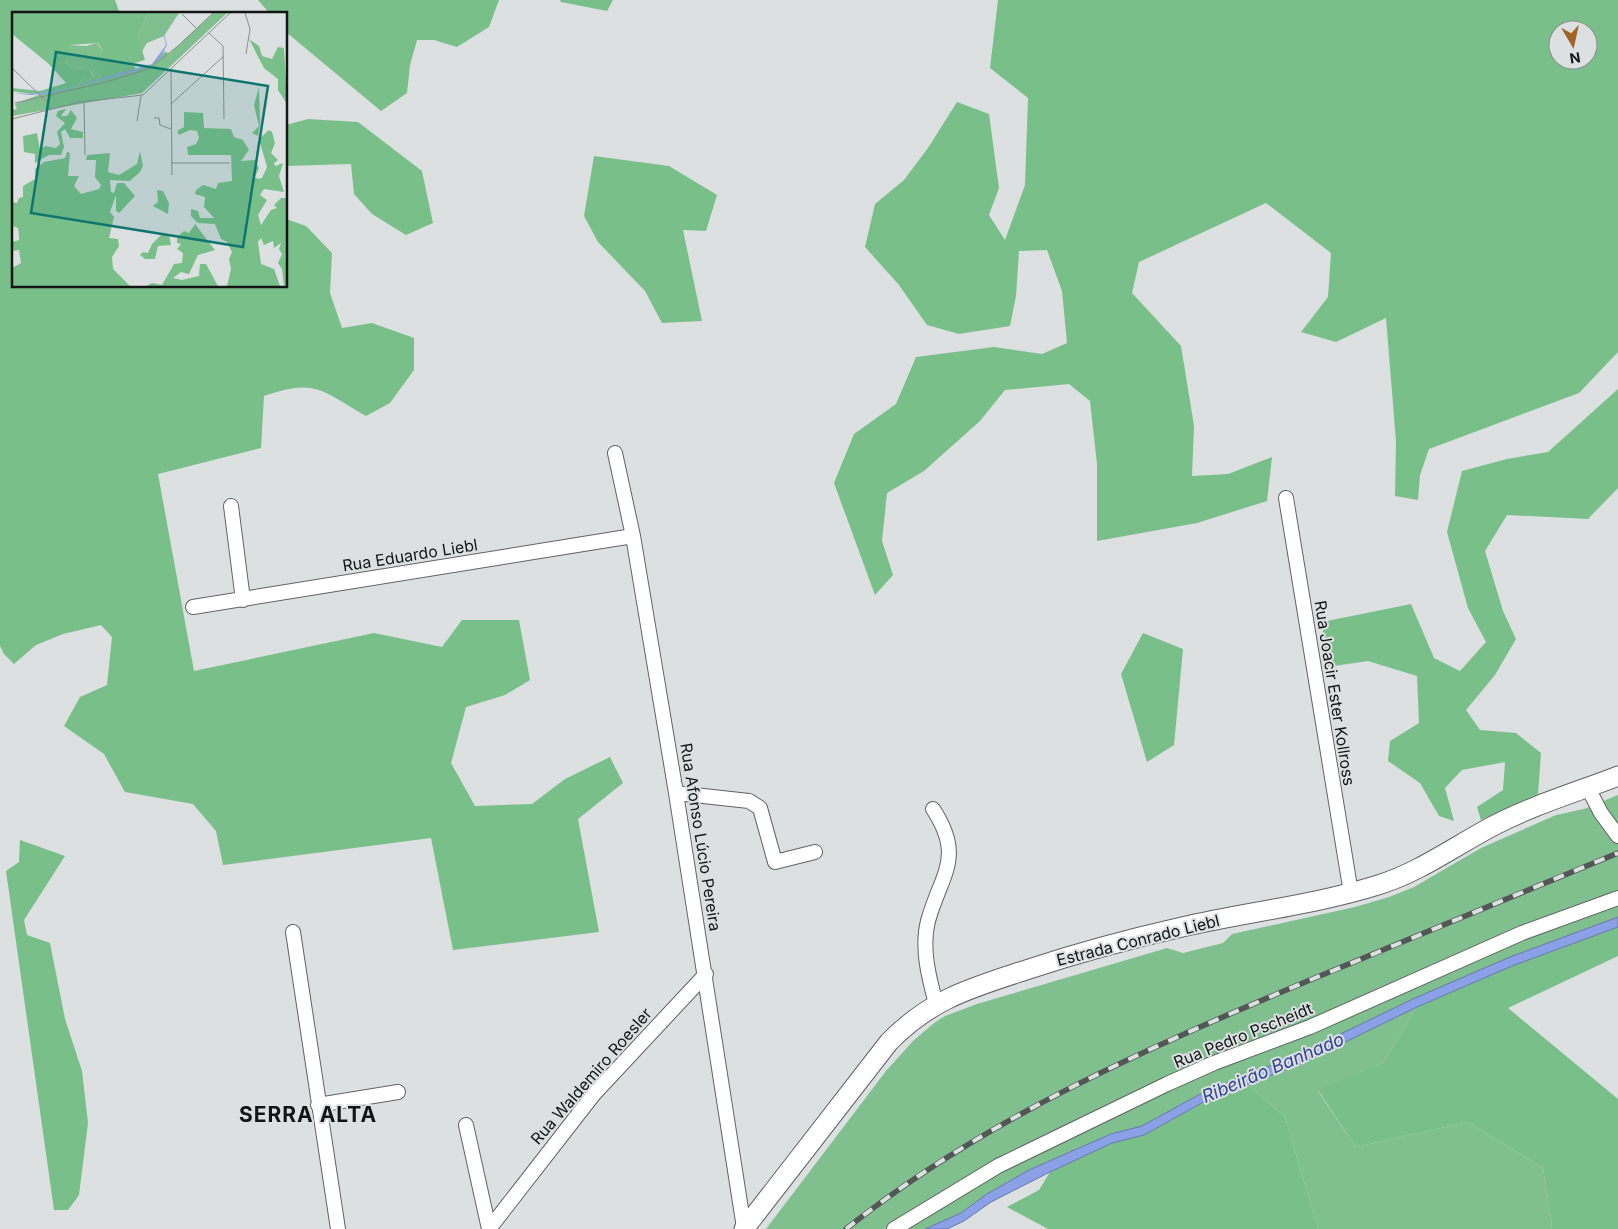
<svg xmlns="http://www.w3.org/2000/svg" width="1618" height="1229" font-family="Inter,sans-serif">
	<style>
		.green { fill: #7fc08e }
		.forest { fill: #79bf8a; fill-rule: evenodd }
		.water { fill: #8ba1e7; stroke: #6777a8 }
		.lines { fill: none; stroke-linecap: round; stroke-linejoin: round }
		.minor-casing { stroke: #5f6363; stroke-width: 16 }
		.secondary-casing { stroke: #5f6363; stroke-width: 21 }
		.minor { stroke: #fff; stroke-width: 14 }
		.secondary { stroke: #fff; stroke-width: 19 }
		.rail-casing { stroke: #535556; stroke-width: 5.5 }
		.rail { stroke: #dce0e1; stroke-width: 4; stroke-dasharray: 11; stroke-linecap: butt }
		.labels { text-anchor: middle; stroke-width: 4; stroke-linejoin: round; paint-order: stroke }
		.street-label { font-size: 16px; fill: #131515; stroke: #dce0e1 }
		.water-label { font-size: 18px; font-style: italic; fill: #314495; stroke: #dce0e1 }
		.district-label { font-size: 21px; font-weight: bold; letter-spacing: 1px; fill: #131515; stroke: #dce0e1 }
		.inset-road { fill: none; stroke: #8c8f8f; stroke-width: 1 }
		.view { fill: #0f766e; fill-opacity: 0.15; stroke: #0f766e; stroke-width: 2.5 }
		.inset-edge { fill: none; stroke: #131515; stroke-width: 2.5 }
	</style>
	<rect width="100%" height="100%" fill="#dce0e1"/>
	<path class="green" d="M 1618,795 L 1618,917 L 1510,957 L 1415,998 L 1295,1056 L 1204,1092 L 1142,1126 L 1111,1134 L 1029,1170 L 987,1194 L 961,1213 L 925,1229 L 766,1229 L 886,1071 L 913,1041 L 934,1023 L 945,1016 L 977,1004 L 1167,948 L 1183,953 L 1223,943 L 1232,934 L 1355,907 L 1389,897 L 1414,887 L 1481,848 L 1556,815 L 1584,809 Z
		M 1417,1007 L 1384,1062 L 1318,1091 L 1356,1147 L 1468,1122 L 1543,1168 L 1552,1224 L 1551,1229 L 1318,1229 L 1285,1117 L 1248,1085 L 1298,1065 Z"/>
	<path class="forest" d="M 0,0 L 115,0 L 120,14 L 14,14 L 14,286 L 286,286 L 286,219 L 306,226 L 332,253 L 330,293 L 342,328 L 372,323 L 414,338 L 414,370 L 390,403 L 366,416 C 321,390 316,378 264,396 L 261,448 L 158,474 L 194,671 L 374,633 L 442,647 L 462,620 L 519,620 L 530,680 L 505,695 L 466,707 L 451,763 L 475,806 L 532,804 L 565,779 L 610,757 L 623,783 L 578,819 L 599,932 L 453,950 L 431,838 L 223,865 L 216,831 L 193,804 L 125,792 L 104,754 L 64,726 L 80,697 L 107,685 L 112,637 L 101,625 L 63,634 L 36,645 L 14,664 L 4,654 L 0,646 Z
		M 258,0 L 499,0 L 489,27 L 457,47 L 434,40 L 417,40 L 410,65 L 407,93 L 381,111 L 286,32 L 286,14 L 270,14 Z
		M 560,0 L 613,0 L 607,11 L 561,2 Z
		M 998,0 L 1618,0 L 1618,352 L 1579,393 L 1429,449 L 1420,475 L 1418,500 L 1395,496 L 1396,441 L 1386,318 L 1336,342 L 1301,332 L 1328,297 L 1331,253 L 1266,203 L 1139,262 L 1132,293 L 1181,346 L 1194,426 L 1192,476 L 1228,474 L 1272,457 L 1267,501 L 1197,523 L 1097,541 L 1097,464 L 1090,401 L 1069,384 L 1005,390 L 980,421 L 924,471 L 887,493 L 882,541 L 893,575 L 875,595 L 834,483 L 854,434 L 896,404 L 916,357 L 994,347 L 1042,354 L 1067,343 L 1062,291 L 1047,250 L 1019,251 L 1016,296 L 1010,326 L 959,334 L 927,325 L 899,285 L 865,247 L 875,204 L 904,180 L 928,148 L 957,102 L 989,114 L 999,188 L 989,215 L 1005,240 L 1025,185 L 1028,98 L 990,68 ZM 1558,30 L 1588,30 L 1588,60 L 1558,60 Z
		M 308,119 L 358,122 L 422,171 L 433,223 L 406,235 L 372,214 L 354,194 L 351,164 L 286,166 L 286,125 Z
		M 594,156 L 669,166 L 717,195 L 706,231 L 683,230 L 702,321 L 662,323 L 645,291 L 598,242 L 584,216 Z
		M 1618,389 L 1618,488 L 1588,519 L 1507,515 L 1485,551 L 1503,611 L 1516,639 L 1495,675 L 1466,710 L 1480,730 L 1516,733 L 1541,753 L 1538,794 L 1481,820 L 1477,807 L 1503,790 L 1505,762 L 1462,770 L 1445,788 L 1454,821 L 1439,816 L 1420,783 L 1388,761 L 1390,741 L 1419,723 L 1417,676 L 1368,661 L 1327,667 L 1322,622 L 1411,604 L 1434,658 L 1460,671 L 1486,642 L 1468,608 L 1447,532 L 1462,471 L 1507,459 L 1548,452 Z
		M 1143,633 L 1183,649 L 1174,745 L 1147,762 L 1121,674 Z
		M 20,840 L 65,856 L 24,920 L 27,935 L 50,943 L 65,1019 L 82,1071 L 88,1123 L 79,1195 L 68,1210 L 54,1210 L 6,871 L 19,862 Z
		M 1618,927 L 1618,956 L 1508,1008 L 1618,1099 L 1618,1229 L 1551,1229 L 1552,1224 L 1543,1168 L 1468,1122 L 1356,1147 L 1318,1090 L 1384,1062 L 1417,1007 L 1512,966 Z
		M 1248,1085 L 1285,1117 L 1318,1229 L 1048,1229 L 1007,1207 L 1039,1190 L 1050,1172 L 1112,1143 L 1144,1135 L 1207,1100 Z"/>
	<path class="water" d="M 1618,917 L 1618,927 L 1512,966 L 1417,1007 L 1298,1065 L 1207,1100 L 1144,1135 L 1112,1143 L 1050,1172 L 991,1202 L 964,1221 L 947,1229 L 925,1229 L 961,1213 L 987,1194 L 1029,1170 L 1111,1134 L 1142,1126 L 1204,1092 L 1295,1056 L 1415,998 L 1510,957 Z"/>
	<g class="lines">
		<defs>
			<path id="minor" d="M 615,453 L 633,536 L 676,793 L 744,1228
				M 1286,498 L 1351,893
				M 231,506 L 243,600
				M 193,607 L 633,536
				M 1588,788 L 1601,813 L 1618,836
				M 676,793 L 749,801 L 760,808 L 775,862 L 815,852
				M 933,809 C 965,858 941,874 928,921 C 921,948 929,978 936,1004
				M 293,932 L 338,1229
				M 318,1105 L 398,1092
				M 466,1125 L 489,1229
				M 489,1229 L 594,1094 L 706,974
				M 894,1229 L 998,1166 L 1167,1084 L 1214,1063 L 1310,1027 L 1522,933 L 1618,898"/>
			<path id="secondary" d="M 744,1229 L 889,1042 C 931,999 971,988 1026,970 C 1077,953 1129,939 1182,927 C 1247,912 1314,905 1378,885 C 1420,872 1455,846 1493,826 C 1533,805 1577,792 1618,776"/>
		</defs>
		<use href="#minor" class="minor-casing"/>
		<use href="#secondary" class="secondary-casing"/>
		<use href="#minor" class="minor"/>
		<use href="#secondary" class="secondary"/>
		<defs>
			<path id="rail" d="M 846,1229 C 985,1118 1148,1048 1310,980 C 1413,938 1515,895 1618,853"/>
		</defs>
		<use href="#rail" class="rail-casing"/>
		<use href="#rail" class="rail"/>
	</g>
	<g class="labels">
		<g class="street-label">
			<text transform="translate(410 555) rotate(-9)" y="6">Rua Eduardo Liebl</text>
			<text transform="translate(1335 693) rotate(81)" y="6">Rua Joacir Ester Kollross</text>
			<text transform="translate(701 837) rotate(81)" y="6">Rua Afonso Lúcio Pereira</text>
			<text transform="translate(1138 940) rotate(-14)" y="6">Estrada Conrado Liebl</text>
			<text transform="translate(1243 1035) rotate(-22)" y="6">Rua Pedro Pscheidt</text>
			<text transform="translate(591 1076) rotate(-49)" y="6">Rua Waldemiro Roesler</text>
		</g>
		<g class="water-label">
			<text transform="translate(1273 1068) rotate(-23)" y="6">Ribeirão Banhado</text>
		</g>
		<g class="district-label">
			<text x="308" y="1122">SERRA ALTA</text>
		</g>
	</g>
	<g transform="translate(12 12)">
		<rect width="275" height="275" fill="#dce0e1"/>
		<path d="M 136,1 L 167,1 L 152,24 L 135,31 L 129,41 L 126,24 ZM 201,1 L 215,1 L 130,81 L 0,104 L 0,98 L 5,97 L 3,92 L 29,82 L 140,53 L 153,39 L 157,42 ZM 85,31 L 91,39 L 86,62 L 90,67 L 66,73 L 71,67 L 81,64 L 77,56 L 62,57 L 53,50 L 53,42 L 57,33 L 74,34 Z" fill="#7fc08e"/>
		<path d="M 0,1 L 136,1 L 126,24 L 133,48 L 119,52 L 124,56 L 117,60 L 90,67 L 86,62 L 84,46 L 91,39 L 86,31 L 58,33 L 53,50 L 62,57 L 77,56 L 81,65 L 71,67 L 66,73 L 39,80 L 19,82 L 0,79 L 0,76 L 28,79 L 54,71 L 37,52 L 0,22 ZM 237,27 L 247,34 L 250,44 L 260,47 L 266,35 L 272,36 L 275,92 L 266,78 L 266,67 L 252,56 ZM 247,75 L 248,112 L 246,124 L 240,121 L 247,114 L 242,93 ZM 54,97 L 49,104 L 55,104 L 59,98 L 65,106 L 59,117 L 71,120 L 71,126 L 58,126 L 53,117 L 49,120 L 52,135 L 49,143 L 37,143 L 23,151 L 23,142 L 12,140 L 11,124 L 25,121 L 28,138 L 33,134 L 44,136 L 48,132 L 45,120 L 53,111 L 44,104 L 46,99 ZM 172,100 L 191,101 L 192,116 L 219,117 L 222,125 L 231,128 L 237,138 L 229,149 L 243,148 L 247,156 L 243,165 L 246,167 L 250,166 L 255,155 L 247,127 L 257,118 L 260,120 L 263,131 L 259,141 L 266,148 L 262,151 L 263,154 L 271,151 L 267,164 L 272,180 L 252,177 L 248,183 L 255,188 L 246,203 L 249,213 L 259,198 L 265,196 L 262,193 L 269,186 L 275,186 L 275,274 L 272,274 L 270,257 L 266,251 L 270,242 L 267,237 L 269,231 L 262,236 L 261,229 L 252,233 L 249,226 L 246,230 L 249,252 L 262,257 L 268,274 L 215,274 L 219,257 L 217,247 L 220,240 L 215,230 L 209,227 L 203,212 L 186,211 L 179,204 L 179,197 L 186,199 L 188,206 L 202,206 L 192,195 L 193,185 L 183,182 L 184,178 L 191,173 L 204,177 L 206,171 L 220,169 L 219,143 L 176,143 L 175,135 L 184,132 L 187,126 L 185,119 L 178,118 L 167,123 L 165,119 L 172,115 ZM 128,139 L 131,154 L 128,160 L 118,169 L 98,168 L 99,180 L 102,181 L 105,171 L 112,171 L 123,184 L 107,201 L 104,199 L 104,183 L 98,200 L 102,205 L 97,226 L 106,227 L 107,234 L 100,245 L 101,257 L 118,274 L 0,274 L 0,256 L 9,251 L 7,238 L 0,239 L 0,230 L 7,228 L 7,223 L 6,216 L 0,214 L 0,190 L 5,191 L 7,186 L 11,185 L 11,174 L 23,167 L 23,157 L 32,150 L 53,146 L 55,140 L 58,141 L 56,164 L 67,164 L 62,174 L 69,182 L 87,177 L 89,173 L 83,165 L 84,148 L 74,148 L 75,143 L 98,141 L 96,160 L 107,163 L 125,152 ZM 145,178 L 151,179 L 157,191 L 156,202 L 141,194 L 146,190 ZM 183,212 L 203,238 L 186,243 L 177,262 L 169,260 L 161,266 L 170,268 L 187,264 L 188,252 L 194,252 L 206,274 L 134,274 L 140,271 L 150,273 L 162,252 L 170,251 L 171,241 L 165,237 L 169,232 L 165,231 L 165,225 L 172,219 L 177,221 ZM 151,221 L 157,223 L 159,233 L 146,234 L 143,247 L 133,247 L 128,243 L 131,240 L 136,241 L 140,232 Z" fill="#79bf8a"/>
		<path d="M 146,1 L 155,33 L 148,46 L 140,53 L 120,60 L 39,81 L 19,83 L 0,81 L 19,82 L 53,77 L 140,52 L 154,33 Z" fill="#8ba1e7"/>
		<path class="inset-road" d="M 233,1 L 238,17 L 234,42M 170,2 L 185,17M 197,21 L 211,34 L 212,107M 0,56 L 35,90 L 39,98M 159,58 L 160,163M 72,90 L 73,143M 3,91 L 94,70 L 136,57 L 166,34 L 201,1M 159,92 L 212,44M 142,106 L 147,106 L 148,113 L 159,117M 0,107 L 68,90 L 131,83 L 218,1M 125,109 L 129,84M 159,151 L 218,151"/>
		<path class="view" d="M 44,40 L 256,74 L 231,235 L 19,201 Z"/>
		<rect width="275" height="275" class="inset-edge"/>
	</g>
	<g transform="translate(1573 45) rotate(171)"><circle r="24" fill="#dce0e1" stroke="#8c8f8f"/>
	<path d="M0-4L9 19L0 12L-9 19Z" fill="#a16428"/>
	<text y="-8" font-size="14" font-weight="bold" text-anchor="middle" fill="#131515">N</text>
	</g>
</svg>
